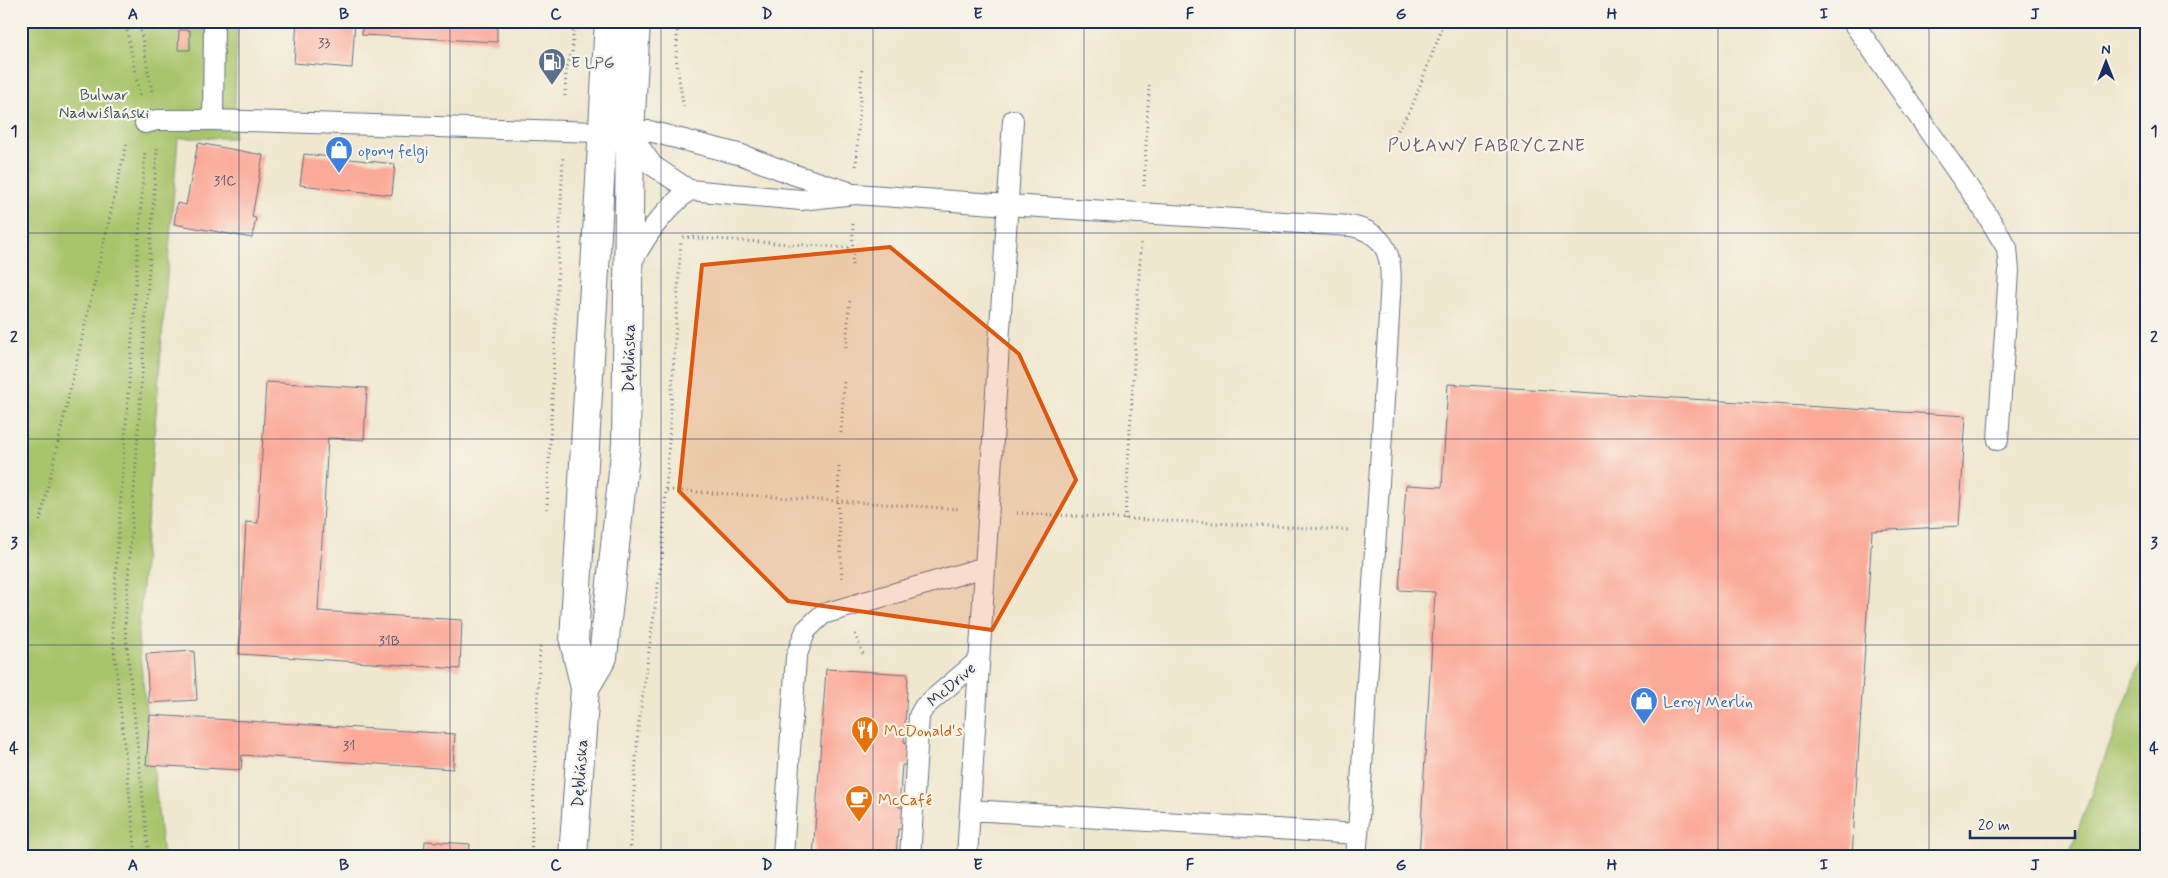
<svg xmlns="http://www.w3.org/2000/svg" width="2168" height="878" font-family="Mynerve,sans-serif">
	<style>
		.green { fill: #a9c56c; stroke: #627a65 }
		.building { fill: #fba998 }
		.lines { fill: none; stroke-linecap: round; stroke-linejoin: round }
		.lane-casing { stroke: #656f85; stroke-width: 22 }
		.secondary-casing { stroke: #656f85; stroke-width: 30 }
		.path { stroke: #656f85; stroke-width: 3; stroke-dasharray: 1 4; stroke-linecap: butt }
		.lane { stroke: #fff; stroke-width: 20 }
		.secondary { stroke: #fff; stroke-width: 28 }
		.marked { fill: #de5710; fill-opacity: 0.2; stroke: #de5710; stroke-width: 4; stroke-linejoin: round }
		.grid { fill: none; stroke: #1b2f5e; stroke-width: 1; stroke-opacity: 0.55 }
		.labels { text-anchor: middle; stroke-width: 4.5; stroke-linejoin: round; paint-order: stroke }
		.number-label { font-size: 14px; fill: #534e6c }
		.service-label { font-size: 16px; fill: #4e5e75; stroke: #f7f3e8; text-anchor: start }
		.park-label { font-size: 16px; fill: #3e5462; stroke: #f7f3e8 }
		.shop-label { font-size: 16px; fill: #366cbe; stroke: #f7f3e8; text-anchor: start }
		.street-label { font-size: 16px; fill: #1b2f5e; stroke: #f7f3e8 }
		.food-label { font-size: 16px; fill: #c56008; stroke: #f7f3e8; text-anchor: start }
		.neighbourhood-label { font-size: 18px; letter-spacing: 1px; fill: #695a72; stroke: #f7f3e8 }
		.neatline { fill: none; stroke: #1b2f5e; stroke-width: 2 }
		.grid-label { font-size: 16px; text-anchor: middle; font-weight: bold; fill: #1b2f5e }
	</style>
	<rect width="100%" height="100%" fill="#f7f3e8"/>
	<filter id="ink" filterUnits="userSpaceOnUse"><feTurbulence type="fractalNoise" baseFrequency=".02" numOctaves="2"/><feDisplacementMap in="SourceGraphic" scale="10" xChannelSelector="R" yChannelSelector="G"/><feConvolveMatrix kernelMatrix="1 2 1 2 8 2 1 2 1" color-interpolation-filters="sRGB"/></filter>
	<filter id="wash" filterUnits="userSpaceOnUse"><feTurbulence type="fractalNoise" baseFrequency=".0096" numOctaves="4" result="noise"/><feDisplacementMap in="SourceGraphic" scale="20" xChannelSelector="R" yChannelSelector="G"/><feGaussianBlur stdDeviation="1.12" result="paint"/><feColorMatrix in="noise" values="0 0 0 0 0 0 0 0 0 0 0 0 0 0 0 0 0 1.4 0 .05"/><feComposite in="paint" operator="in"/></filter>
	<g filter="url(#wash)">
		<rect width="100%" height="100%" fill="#efe7ce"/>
		<path class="green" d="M 21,21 L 237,21 L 234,138 L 178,138 L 138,638 L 148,728 L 146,765 L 153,765 L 163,857 L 21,857 Z
			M 2147,644 L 2147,857 L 2068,857 Z"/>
		<g id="blocks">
			<path class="building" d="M 297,21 L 355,21 L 352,68 L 294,63 Z
				M 362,21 L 497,21 L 497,42 L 362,35 Z
				M 179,30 L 190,30 L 190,50 L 178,50 Z
				M 198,143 L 263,155 L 252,217 L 256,218 L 252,238 L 174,224 L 177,203 L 186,205 Z
				M 304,154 L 395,164 L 392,195 L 300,185 Z
				M 266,382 L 367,388 L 364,440 L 328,438 L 318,611 L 462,620 L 460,669 L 239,654 L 246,522 L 258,523 Z
				M 1448,384 L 1966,416 L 1959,526 L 1872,531 L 1852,857 L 1419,857 L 1435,592 L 1399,590 L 1406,485 L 1442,487 Z
				M 194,651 L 197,700 L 149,703 L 146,654 Z
				M 826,669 L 908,674 L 904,742 L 911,743 L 910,765 L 902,765 L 899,807 L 907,808 L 906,829 L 898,829 L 896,857 L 813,857 Z
				M 150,715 L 455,734 L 453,769 L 242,755 L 241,770 L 146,765 Z
				M 425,841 L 470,844 L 469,857 L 424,857 Z"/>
		</g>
	</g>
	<g filter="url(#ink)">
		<use href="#blocks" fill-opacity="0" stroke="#656f85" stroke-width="1"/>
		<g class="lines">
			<defs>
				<path id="lane" d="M 1852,21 L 1984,210 L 2007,248 L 2009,271 L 1998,440
					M 213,120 L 214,21
					M 145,123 L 157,120 L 213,120 L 630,133 L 649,131 L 742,155 L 795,175 L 846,191
					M 630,133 L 652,165 L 689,190
					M 630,265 C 648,232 660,215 689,190 L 801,200 L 855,194 L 1008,205 L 1351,226 C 1401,236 1390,277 1389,316 L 1358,834 L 970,810
					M 783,857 L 796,657 L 806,630 L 823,614 L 985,567
					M 910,857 L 919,716 L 924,707 L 979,660
					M 967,857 L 1013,120
					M 1356,857 L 1358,834"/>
				<path id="secondary" d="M 585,688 L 603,657 L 626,444 L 630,133 L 636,21
					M 573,857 L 585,688 L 574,641 L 609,21"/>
			</defs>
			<use href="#lane" class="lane-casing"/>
			<use href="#secondary" class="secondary-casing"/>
			<path class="path" d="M 125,21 L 140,97
				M 139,21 L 152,92
				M 678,21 L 676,58 L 684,110
				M 565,96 L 566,70 L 572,52 L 574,21
				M 1390,143 L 1411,109 L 1445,21
				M 856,166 L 862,67
				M 1144,186 L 1149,85
				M 683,237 L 852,248
				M 852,265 L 853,223
				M 846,347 L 850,298
				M 841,433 L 844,381
				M 839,467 L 838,501 L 842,580
				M 667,490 L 961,509
				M 547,509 L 563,158
				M 1017,513 L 1348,530
				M 1125,519 L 1141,242
				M 40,521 L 127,142
				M 855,634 L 864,657
				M 136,857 L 112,628 L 145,150
				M 149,857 L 125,626 L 157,148
				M 531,857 L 540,645
				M 630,857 L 638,729 L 662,557 L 681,240"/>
			<use href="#lane" class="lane"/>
			<use href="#secondary" class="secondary"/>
		</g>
	</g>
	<path class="marked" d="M 890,247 L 1019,354 L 1076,480 L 992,630 L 788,601 L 679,491 L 702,265 Z"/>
	<path class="grid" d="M 239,21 L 239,857M 450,21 L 450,857M 661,21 L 661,857M 873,21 L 873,857M 1084,21 L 1084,857M 1295,21 L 1295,857M 1507,21 L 1507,857M 1718,21 L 1718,857M 1929,21 L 1929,857M 21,233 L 2147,233M 21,439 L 2147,439M 21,645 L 2147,645"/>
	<defs>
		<symbol id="fuel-pin" viewBox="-11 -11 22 30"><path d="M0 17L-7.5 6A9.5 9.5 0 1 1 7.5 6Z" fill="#5c6f8a" stroke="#f7f3e8"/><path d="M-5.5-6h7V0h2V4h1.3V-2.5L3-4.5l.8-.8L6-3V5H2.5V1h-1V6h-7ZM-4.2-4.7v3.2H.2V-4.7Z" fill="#fff"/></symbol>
		<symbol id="shop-pin" viewBox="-11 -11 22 30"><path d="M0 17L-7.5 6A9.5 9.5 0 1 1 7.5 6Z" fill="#3f7fe0" stroke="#f7f3e8"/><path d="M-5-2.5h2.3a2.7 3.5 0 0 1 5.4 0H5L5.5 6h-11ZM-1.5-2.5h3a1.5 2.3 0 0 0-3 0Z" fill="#fff"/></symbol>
		<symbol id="restaurant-pin" viewBox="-11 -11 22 30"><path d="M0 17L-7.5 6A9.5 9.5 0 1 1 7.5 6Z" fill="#e8710a" stroke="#f7f3e8"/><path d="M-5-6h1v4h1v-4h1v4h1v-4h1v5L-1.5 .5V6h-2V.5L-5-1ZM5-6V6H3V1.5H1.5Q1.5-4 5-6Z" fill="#fff"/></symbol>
		<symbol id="cafe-pin" viewBox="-11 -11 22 30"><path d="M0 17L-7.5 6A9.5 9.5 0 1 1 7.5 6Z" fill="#e8710a" stroke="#f7f3e8"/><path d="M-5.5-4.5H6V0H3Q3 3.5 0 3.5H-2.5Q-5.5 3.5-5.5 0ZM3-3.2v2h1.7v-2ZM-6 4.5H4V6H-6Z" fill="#fff"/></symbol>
	</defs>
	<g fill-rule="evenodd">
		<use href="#fuel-pin" x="536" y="46" width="32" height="43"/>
		<use href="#shop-pin" x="323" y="134" width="32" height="43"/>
		<use href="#shop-pin" x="1628" y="685" width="32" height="43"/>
		<use href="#restaurant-pin" x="849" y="714" width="32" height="43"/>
		<use href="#cafe-pin" x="843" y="783" width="32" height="43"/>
	</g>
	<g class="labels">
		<g class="number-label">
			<text x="324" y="47">33</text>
			<text x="225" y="185">31C</text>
			<text x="389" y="645">31B</text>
			<text x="349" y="750">31</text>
		</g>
		<g class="service-label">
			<text x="571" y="68">E LPG</text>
		</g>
		<g class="park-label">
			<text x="104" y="100">Bulwar<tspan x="104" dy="18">Nadwiślański</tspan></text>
		</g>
		<g class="shop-label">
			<text x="358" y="156">opony felgi</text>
			<text x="1663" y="707">Leroy Merlin</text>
		</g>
		<g class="street-label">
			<text transform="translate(628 358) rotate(-89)" y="6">Dęblińska</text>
			<text transform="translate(951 684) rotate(-41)" y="6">McDrive</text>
			<text transform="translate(579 773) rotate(-86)" y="6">Dęblińska</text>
		</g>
		<g class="food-label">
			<text x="884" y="736">McDonald's</text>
			<text x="878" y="805">McCafé</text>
		</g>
		<g class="neighbourhood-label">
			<text x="1487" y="151">PUŁAWY FABRYCZNE</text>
		</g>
	</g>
	<rect width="2168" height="878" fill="none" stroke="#f7f3e8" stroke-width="55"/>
	<g transform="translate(2106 62)" stroke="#f7f3e8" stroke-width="4" paint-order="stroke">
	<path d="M0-4L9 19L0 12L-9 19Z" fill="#1b2f5e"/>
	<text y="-8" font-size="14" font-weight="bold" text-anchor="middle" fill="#1b2f5e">N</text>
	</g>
	<path d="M1970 830v8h105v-8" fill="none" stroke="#1b2f5e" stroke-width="2.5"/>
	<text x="1978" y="830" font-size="15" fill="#1b2f5e" stroke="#f7f3e8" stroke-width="4" paint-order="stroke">20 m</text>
	<rect x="28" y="28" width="2112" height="822" class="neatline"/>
	<g class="grid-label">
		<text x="133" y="19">A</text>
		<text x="344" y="19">B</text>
		<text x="556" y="19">C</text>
		<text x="767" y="19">D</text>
		<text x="978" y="19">E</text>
		<text x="1190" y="19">F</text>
		<text x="1401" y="19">G</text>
		<text x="1612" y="19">H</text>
		<text x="1824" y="19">I</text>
		<text x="2035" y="19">J</text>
		<text x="14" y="136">1</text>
		<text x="2154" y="136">1</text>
		<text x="14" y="342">2</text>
		<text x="2154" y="342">2</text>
		<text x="14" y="548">3</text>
		<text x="2154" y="548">3</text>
		<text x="14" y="753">4</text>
		<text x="2154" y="753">4</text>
		<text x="133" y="870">A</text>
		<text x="344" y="870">B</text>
		<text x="556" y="870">C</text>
		<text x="767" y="870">D</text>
		<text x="978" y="870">E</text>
		<text x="1190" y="870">F</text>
		<text x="1401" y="870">G</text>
		<text x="1612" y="870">H</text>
		<text x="1824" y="870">I</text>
		<text x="2035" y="870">J</text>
	</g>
</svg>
